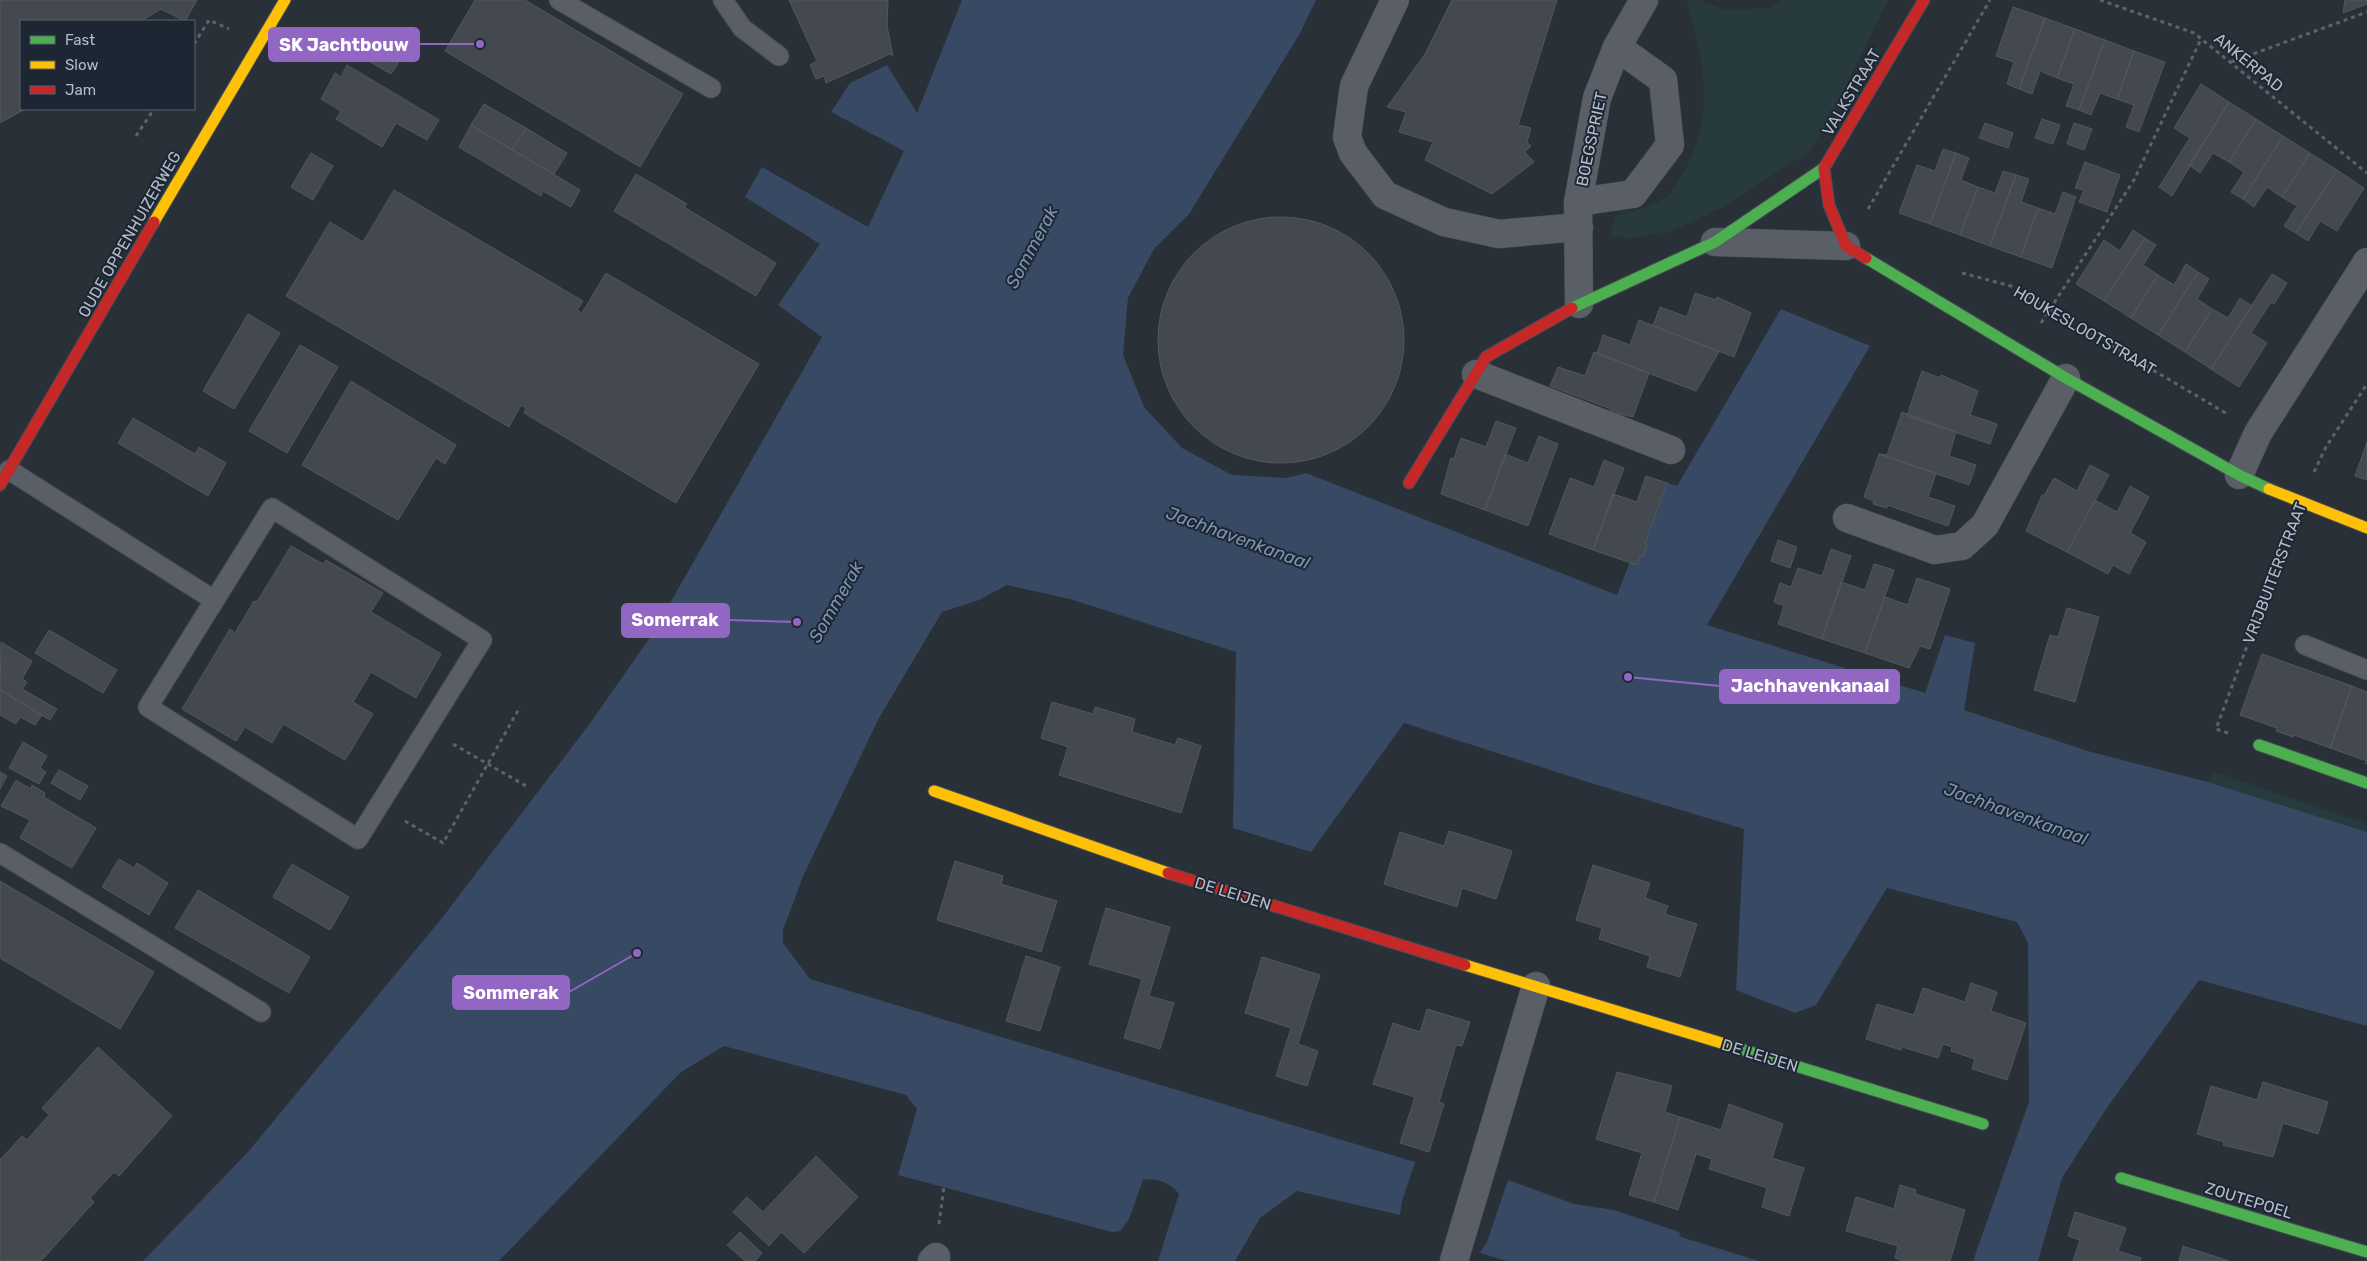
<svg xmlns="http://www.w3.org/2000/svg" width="2367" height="1261" font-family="Rubik,sans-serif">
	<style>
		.green { fill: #273a3e }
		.water { fill: #384963 }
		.building { fill: #444950; stroke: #52575f }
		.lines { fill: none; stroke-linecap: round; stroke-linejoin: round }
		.lane-casing { stroke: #484c53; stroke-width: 21 }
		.street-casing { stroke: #484c53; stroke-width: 29 }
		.fast-casing { stroke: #484c53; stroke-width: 13 }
		.slow-casing { stroke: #484c53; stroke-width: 13 }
		.jam-casing { stroke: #484c53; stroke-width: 13 }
		.path { stroke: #5d636a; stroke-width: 3; stroke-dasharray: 4 4; stroke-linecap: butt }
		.lane { stroke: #5a5e66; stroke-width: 19 }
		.street { stroke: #5a5e66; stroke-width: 28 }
		.fast { stroke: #4caf50; stroke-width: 11 }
		.slow { stroke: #ffc107; stroke-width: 11 }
		.jam { stroke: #c62828; stroke-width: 11 }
		.labels { text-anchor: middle; stroke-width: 4; stroke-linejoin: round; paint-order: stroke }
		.street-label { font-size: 16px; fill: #b4bcc9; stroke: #1d2633 }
		.water-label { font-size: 18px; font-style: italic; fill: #7c92b1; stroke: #1d2633 }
		.leader { fill: none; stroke: #9266c3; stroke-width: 2 }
		.callout-dot { fill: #9266c3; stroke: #1d2633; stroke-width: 2 }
		.callout { fill: #9266c3; stroke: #9266c3; stroke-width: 2 }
		.callout-label { font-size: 18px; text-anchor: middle; font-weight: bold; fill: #fff }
	</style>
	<rect width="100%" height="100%" fill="#2a3038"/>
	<path class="green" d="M 1686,0 L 1699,0 L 1725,10 L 1769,8 L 1783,0 L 1888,0 L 1831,116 L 1809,152 L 1721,208 L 1672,231 L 1631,238 L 1609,236 L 1617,215 C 1635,211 1655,206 1670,194 C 1675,189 1678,180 1682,174 C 1716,120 1705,58 1686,0 Z
		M 2214,772 L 2367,824 L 2367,832 L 2208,782 Z"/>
	<path class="water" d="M 962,0 L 1316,0 L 1299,35 L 1189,214 L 1154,249 L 1128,298 L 1123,355 L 1144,407 L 1182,448 L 1232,475 L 1286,478 L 1306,473 L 1617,595 L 1662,481 L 1677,486 L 1781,309 L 1870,346 L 1707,625 L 1925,693 L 1945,635 L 1975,643 L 1964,710 L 2091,752 L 2208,782 L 2367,832 L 2367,1026 L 2199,980 L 2106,1109 L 2062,1178 L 2038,1261 L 1973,1261 L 2029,1102 L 2028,943 L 2017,922 L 1887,888 L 1816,1005 L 1795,1013 L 1736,990 L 1744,829 L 1594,784 L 1404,723 L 1311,852 L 1233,828 L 1236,652 L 1070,599 L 1007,585 L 979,600 L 942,612 L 879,718 L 804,874 L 783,930 L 783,943 L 810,979 L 1415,1162 L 1402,1201 L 1400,1215 L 1297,1191 L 1260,1218 L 1235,1261 L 1158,1261 L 1179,1194 C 1171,1183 1156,1177 1143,1180 L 1129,1219 L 1120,1231 L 1112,1232 L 898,1175 L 917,1109 L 906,1095 L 724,1046 L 681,1072 L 499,1261 L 143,1261 L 248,1152 L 442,918 L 591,722 L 653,633 L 822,337 L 778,305 L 820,244 L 745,197 L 762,167 L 868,227 L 904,151 L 831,112 L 850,83 L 887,65 L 917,113 Z
		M 1508,1180 L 1574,1204 L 1614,1210 L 1679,1232 L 1681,1237 L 1759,1261 L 1507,1261 L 1480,1253 L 1487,1242 Z"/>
	<path class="building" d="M 0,0 L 197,0 L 185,21 L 161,9 L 141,21 L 21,21 L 21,109 L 25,109 L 0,123 Z
		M 475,0 L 525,0 L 683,94 L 640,167 L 445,51 Z
		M 789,0 L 888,0 L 887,26 L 893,56 L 890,54 L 826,83 L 824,76 L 816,79 L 810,65 L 817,61 Z
		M 1452,0 L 1557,0 L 1518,125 L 1531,128 L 1527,142 L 1531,146 L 1525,152 L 1534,162 L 1492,194 L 1425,160 L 1433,142 L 1399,132 L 1406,112 L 1387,107 L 1425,54 Z
		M 2345,0 L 2367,0 L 2367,4 L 2343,13 Z
		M 2013,7 L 2045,18 L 2019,89 L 2007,84 L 2014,62 L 1996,56 Z
		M 2045,18 L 2075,29 L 2057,78 L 2040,71 L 2032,94 L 2019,89 Z
		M 362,29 L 404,54 L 391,74 L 350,50 Z
		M 2075,29 L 2105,40 L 2079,110 L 2066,106 L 2074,84 L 2057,78 Z
		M 2105,40 L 2134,51 L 2117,99 L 2100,93 L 2091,115 L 2079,110 Z
		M 2134,51 L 2165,62 L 2139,132 L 2126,127 L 2134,105 L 2117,99 Z
		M 347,65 L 439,120 L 427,140 L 396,123 L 382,147 L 336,119 L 341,111 L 321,99 L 335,73 L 341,77 Z
		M 2201,84 L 2229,102 L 2172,196 L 2159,187 L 2190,138 L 2174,128 Z
		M 2229,102 L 2256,119 L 2229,162 L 2213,153 L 2200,173 L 2189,165 Z
		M 484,104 L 526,128 L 512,150 L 471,125 Z
		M 2042,119 L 2060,125 L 2053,144 L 2035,138 Z
		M 2256,119 L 2283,136 L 2243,199 L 2231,192 L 2244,172 L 2229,162 Z
		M 1985,123 L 2013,133 L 2008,148 L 1979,138 Z
		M 2074,123 L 2092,129 L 2084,150 L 2067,144 Z
		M 471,125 L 580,190 L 571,207 L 543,191 L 541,196 L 459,147 Z
		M 526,128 L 567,153 L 554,174 L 512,150 Z
		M 2283,136 L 2310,153 L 2282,197 L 2267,187 L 2254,207 L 2243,199 Z
		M 1943,149 L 1956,153 L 1930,224 L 1899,213 L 1917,165 L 1935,171 Z
		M 311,153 L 333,166 L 313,200 L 291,187 Z
		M 1956,153 L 1969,158 L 1961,180 L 1978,187 L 1960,235 L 1930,224 Z
		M 2310,153 L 2337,170 L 2296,233 L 2284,226 L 2297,206 L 2282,197 Z
		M 2085,162 L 2120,175 L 2107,212 L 2079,202 L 2084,190 L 2075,188 Z
		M 2337,170 L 2364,188 L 2337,231 L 2320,221 L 2308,241 L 2296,233 Z
		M 2003,171 L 2016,175 L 1990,246 L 1960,235 L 1978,187 L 1995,193 Z
		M 636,174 L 687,204 L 684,207 L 776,263 L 756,296 L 614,211 Z
		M 2016,175 L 2029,179 L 2021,202 L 2038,208 L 2021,257 L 1990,246 Z
		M 394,190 L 583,301 L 577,310 L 582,313 L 606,273 L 759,364 L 676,503 L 524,413 L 526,408 L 521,405 L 509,427 L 286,296 L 330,222 L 363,242 Z
		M 2063,192 L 2076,197 L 2052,268 L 2021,257 L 2038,208 L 2055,214 Z
		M1158 340a123 123 0 1 1 246 0a123 123 0 1 1-246 0Z
		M 2133,230 L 2145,238 L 2104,301 L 2076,284 L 2104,240 L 2120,251 Z
		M 2145,238 L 2156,245 L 2143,265 L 2158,275 L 2131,318 L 2104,301 Z
		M 2186,264 L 2198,272 L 2158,335 L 2131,318 L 2158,275 L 2174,285 Z
		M 2198,272 L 2209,279 L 2197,299 L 2212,309 L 2185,352 L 2158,335 Z
		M 2272,274 L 2287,283 L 2274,304 L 2271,302 L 2251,333 L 2267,343 L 2239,387 L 2211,369 Z
		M 1695,293 L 1716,300 L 1717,297 L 1751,313 L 1734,357 L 1653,326 L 1660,307 L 1687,317 Z
		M 2240,298 L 2252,306 L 2211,369 L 2185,352 L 2212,309 L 2228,318 Z
		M 248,314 L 280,333 L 234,409 L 203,391 Z
		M 1639,320 L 1719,352 L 1696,391 L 1597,354 L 1603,335 L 1630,345 Z
		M 300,345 L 338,367 L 287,453 L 249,431 Z
		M 1594,352 L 1649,373 L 1633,417 L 1610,412 L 1611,409 L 1550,386 L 1558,367 L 1585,376 Z
		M 1922,371 L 1940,378 L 1941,375 L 1978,391 L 1970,415 L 1997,424 L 1990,444 L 1907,416 Z
		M 351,381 L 456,445 L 445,464 L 436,458 L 398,520 L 302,465 Z
		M 1902,412 L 1956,432 L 1949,456 L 1976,465 L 1969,485 L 1879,454 L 1887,455 Z
		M 133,418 L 195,454 L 199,447 L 226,463 L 208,496 L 118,443 Z
		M 1496,421 L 1516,428 L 1485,510 L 1441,494 L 1451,458 L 1454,459 L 1461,438 L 1486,447 Z
		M 1539,436 L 1558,444 L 1528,526 L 1485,510 L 1505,454 L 1528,463 Z
		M 2367,442 L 2367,480 L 2355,476 Z
		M 1879,454 L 1936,473 L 1928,497 L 1955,506 L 1948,526 L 1887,505 L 1887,508 L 1873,504 L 1874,501 L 1864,497 Z
		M 1604,460 L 1624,468 L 1593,550 L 1549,534 L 1570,478 L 1594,487 Z
		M 2090,465 L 2109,475 L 2067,552 L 2026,531 L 2042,495 L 2044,496 L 2054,478 L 2077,491 Z
		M 1646,476 L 1667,483 L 1645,543 L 1647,544 L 1643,557 L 1640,556 L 1637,565 L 1593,550 L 1613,494 L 1637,502 Z
		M 2130,486 L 2149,497 L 2130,533 L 2146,542 L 2129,574 L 2113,565 L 2108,574 L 2067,552 L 2095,500 L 2117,512 Z
		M 1778,540 L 1797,547 L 1790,568 L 1771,561 Z
		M 291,546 L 323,564 L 326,560 L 383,593 L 371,612 L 441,654 L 416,698 L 371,672 L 353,702 L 373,714 L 345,760 L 283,724 L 272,743 L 245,727 L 236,741 L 182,709 L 230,629 L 235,633 L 254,601 L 257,602 Z
		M 1831,549 L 1851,556 L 1822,639 L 1778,624 L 1784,606 L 1774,602 L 1780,583 L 1791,587 L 1798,568 L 1822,576 Z
		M 1874,564 L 1894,570 L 1865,653 L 1822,639 L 1841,582 L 1865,590 Z
		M 1917,578 L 1950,589 L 1930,649 L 1920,646 L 1909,668 L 1865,653 L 1885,597 L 1908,605 Z
		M 2067,608 L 2099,617 L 2075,702 L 2034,690 L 2050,635 L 2058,637 Z
		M 49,630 L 117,670 L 103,693 L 35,653 Z
		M 1,642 L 32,661 L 22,679 L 27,682 L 22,689 L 57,709 L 50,720 L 0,690 Z
		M 2262,654 L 2352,686 L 2330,748 L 2294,735 L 2293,737 L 2276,731 L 2277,728 L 2240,715 Z
		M 2352,686 L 2367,692 L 2367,764 L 2365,763 L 2367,761 L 2330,748 Z
		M 0,690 L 42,715 L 35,725 L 20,717 L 16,724 L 0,715 Z
		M 1052,702 L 1093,714 L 1095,707 L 1135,719 L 1132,732 L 1175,745 L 1178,738 L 1201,746 L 1181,813 L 1059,775 L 1068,747 L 1041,738 Z
		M 23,742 L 47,756 L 40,768 L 46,772 L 39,784 L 9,768 Z
		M 59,770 L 88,786 L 80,800 L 51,783 Z
		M 0,772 L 7,776 L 0,789 Z
		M 16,780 L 31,789 L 32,785 L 45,793 L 44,797 L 96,828 L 72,868 L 20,838 L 30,820 L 1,806 Z
		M 1449,831 L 1512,851 L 1496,899 L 1462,888 L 1457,907 L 1384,884 L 1400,832 L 1444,846 Z
		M 119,859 L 134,868 L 137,863 L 168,883 L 149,915 L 102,887 Z
		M 955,861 L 1003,876 L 1001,884 L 1057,901 L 1041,952 L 937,920 Z
		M 292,864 L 349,897 L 330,930 L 273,897 Z
		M 1593,865 L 1650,883 L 1645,898 L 1668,906 L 1665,914 L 1697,924 L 1680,977 L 1647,967 L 1650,956 L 1599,939 L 1602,928 L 1576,920 Z
		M 0,881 L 154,972 L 120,1029 L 0,958 Z
		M 198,890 L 310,957 L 289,993 L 175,928 Z
		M 1106,908 L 1170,927 L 1149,996 L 1174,1003 L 1160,1049 L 1124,1038 L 1142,979 L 1089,964 Z
		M 1026,956 L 1060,967 L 1040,1031 L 1006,1021 Z
		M 1262,957 L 1320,975 L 1298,1044 L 1318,1051 L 1307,1086 L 1276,1076 L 1291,1028 L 1245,1013 Z
		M 1971,983 L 1997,992 L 1991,1011 L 2026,1023 L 2007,1080 L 1972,1069 L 1975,1059 L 1951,1051 L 1952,1047 L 1943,1044 L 1938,1058 L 1902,1047 L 1901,1050 L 1866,1039 L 1877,1004 L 1914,1015 L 1923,988 L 1965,1002 Z
		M 1427,1009 L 1470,1022 L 1462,1046 L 1456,1045 L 1439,1102 L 1444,1104 L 1429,1152 L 1400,1143 L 1415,1097 L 1373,1084 L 1393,1023 L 1420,1032 Z
		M 98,1047 L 172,1116 L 119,1176 L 114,1172 L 90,1198 L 94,1202 L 41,1261 L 0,1261 L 0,1160 L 22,1136 L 27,1140 L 49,1115 L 42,1108 Z
		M 1617,1072 L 1672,1086 L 1665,1112 L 1680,1117 L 1654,1202 L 1629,1195 L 1642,1153 L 1596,1139 Z
		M 2263,1082 L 2328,1102 L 2318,1134 L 2283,1123 L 2273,1157 L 2223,1145 L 2224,1142 L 2197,1134 L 2211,1086 L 2257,1100 Z
		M 1729,1104 L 1783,1124 L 1772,1158 L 1804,1168 L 1789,1216 L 1762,1207 L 1767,1188 L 1709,1169 L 1712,1159 L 1696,1154 L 1678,1210 L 1654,1202 L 1680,1117 L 1721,1130 Z
		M 816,1156 L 858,1197 L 804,1253 L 781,1232 L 769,1246 L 733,1212 L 747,1197 L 763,1212 Z
		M 1900,1185 L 1916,1190 L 1915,1194 L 1965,1210 L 1950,1261 L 1903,1261 L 1895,1258 L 1898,1246 L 1846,1231 L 1856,1197 L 1894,1209 Z
		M 2075,1212 L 2126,1228 L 2118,1251 L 2141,1258 L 2140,1261 L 2073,1261 L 2080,1240 L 2068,1236 Z
		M 740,1232 L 762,1253 L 755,1261 L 745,1261 L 727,1245 Z
		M 2183,1246 L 2229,1261 L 2179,1261 Z"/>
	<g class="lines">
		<defs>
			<path id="lane" d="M 559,0 L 711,88
				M 723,0 L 742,28 L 779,56
				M 9,470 L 214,600
				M 272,508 L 482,640 L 358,839 L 148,707 Z
				M 2305,645 L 2367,670
				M 0,853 L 261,1012"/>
			<path id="street" d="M 1395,0 L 1354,86 L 1347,137 L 1353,153 L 1385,195 L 1444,222 L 1499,234 L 1579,227
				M 1578,202 L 1633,194 L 1670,145 L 1663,80 L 1617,47
				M 1715,242 L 1846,246
				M 1579,304 L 1578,202 L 1597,98 L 1617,47 L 1644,0
				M 1476,374 L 1671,450
				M 2239,475 L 2258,433 L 2367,262
				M 1847,518 L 1935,550 L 1962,546 L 1985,525 L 2066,378
				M 932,1261 L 936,1257
				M 1454,1261 L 1536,986"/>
			<path id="fast" d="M 1866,258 L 2066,378 L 2239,475 L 2269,489
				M 1572,308 L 1715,242 L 1824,168
				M 2259,745 L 2367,783
				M 1728,1045 L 1983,1124
				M 2121,1178 L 2367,1252"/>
			<path id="slow" d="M 154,222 L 285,0
				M 2269,489 L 2367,528
				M 934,791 L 1168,873
				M 1465,965 L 1728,1045"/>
			<path id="jam" d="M 1866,258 L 1846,246 L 1829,205 L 1824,168 L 1924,0
				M 1409,483 L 1486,357 L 1572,308
				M 0,485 L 154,222
				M 1168,873 L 1465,965"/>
		</defs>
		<use href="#lane" class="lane-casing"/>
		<use href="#street" class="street-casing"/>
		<use href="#fast" class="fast-casing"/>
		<use href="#slow" class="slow-casing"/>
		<use href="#jam" class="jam-casing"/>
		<path class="path" d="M 2100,0 L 2194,33 L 2367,173
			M 194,44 L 209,20 L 229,29
			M 2231,62 L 2367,12
			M 136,136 L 154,109
			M 1868,209 L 1990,0
			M 1962,273 L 2011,286 L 2229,415
			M 2041,323 L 2134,180 L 2201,39
			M 2314,472 L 2326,447 L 2367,384
			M 2228,733 L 2216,729 L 2288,536
			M 453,744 L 526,786
			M 405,821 L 443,843 L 520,707
			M 939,1224 L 944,1187"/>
		<use href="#lane" class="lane"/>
		<use href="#street" class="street"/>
		<use href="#fast" class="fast"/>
		<use href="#slow" class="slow"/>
		<use href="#jam" class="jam"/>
	</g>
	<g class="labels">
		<g class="street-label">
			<text transform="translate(2249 62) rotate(39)" y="6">ANKERPAD</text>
			<text transform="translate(1851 92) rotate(-59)" y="6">VALKSTRAAT</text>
			<text transform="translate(1591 139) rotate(-78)" y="6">BOEGSPRIET</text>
			<text transform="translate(129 234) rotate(-60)" y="6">OUDE OPPENHUIZERWEG</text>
			<text transform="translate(2085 330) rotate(30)" y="6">HOUKESLOOTSTRAAT</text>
			<text transform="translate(2274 573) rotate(-69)" y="6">VRIJBUITERSTRAAT</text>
			<text transform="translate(1233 893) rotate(17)" y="6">DE LEIJEN</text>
			<text transform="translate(1760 1055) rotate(17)" y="6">DE LEIJEN</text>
			<text transform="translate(2249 1200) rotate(17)" y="6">ZOUTEPOEL</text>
		</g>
		<g class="water-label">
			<text transform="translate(1032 247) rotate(-62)" y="6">Sommerak</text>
			<text transform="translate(1238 538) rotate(20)" y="6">Jachhavenkanaal</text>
			<text transform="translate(836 602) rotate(-60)" y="6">Sommerak</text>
			<text transform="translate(2016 814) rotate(20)" y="6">Jachhavenkanaal</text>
		</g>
	</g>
	<path class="leader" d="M480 44L419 44M797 622L729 620M1628 677L1720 686M637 953L569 992"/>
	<g class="callout-dot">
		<circle cx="480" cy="44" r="5"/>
		<circle cx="797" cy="622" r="5"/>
		<circle cx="1628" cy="677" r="5"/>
		<circle cx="637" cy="953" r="5"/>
	</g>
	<g class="callout">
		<rect x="269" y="28" width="150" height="33" rx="5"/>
		<rect x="622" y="604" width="107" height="33" rx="5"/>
		<rect x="1720" y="670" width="179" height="33" rx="5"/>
		<rect x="453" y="976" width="116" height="33" rx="5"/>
	</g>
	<g class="callout-label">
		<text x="344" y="51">SK Jachtbouw</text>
		<text x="675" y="626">Somerrak</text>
		<text x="1810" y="692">Jachhavenkanaal</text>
		<text x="511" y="999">Sommerak</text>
	</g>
	<rect x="20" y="20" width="175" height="90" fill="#1d2633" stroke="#59626f"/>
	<rect x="30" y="36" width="25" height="8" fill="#4caf50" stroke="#59626f"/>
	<text x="65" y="45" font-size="15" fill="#b4bcc9">Fast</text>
	<rect x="30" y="61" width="25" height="8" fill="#ffc107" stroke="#59626f"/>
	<text x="65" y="70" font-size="15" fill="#b4bcc9">Slow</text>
	<rect x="30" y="86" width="25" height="8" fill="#c62828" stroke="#59626f"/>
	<text x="65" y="95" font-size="15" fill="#b4bcc9">Jam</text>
</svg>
